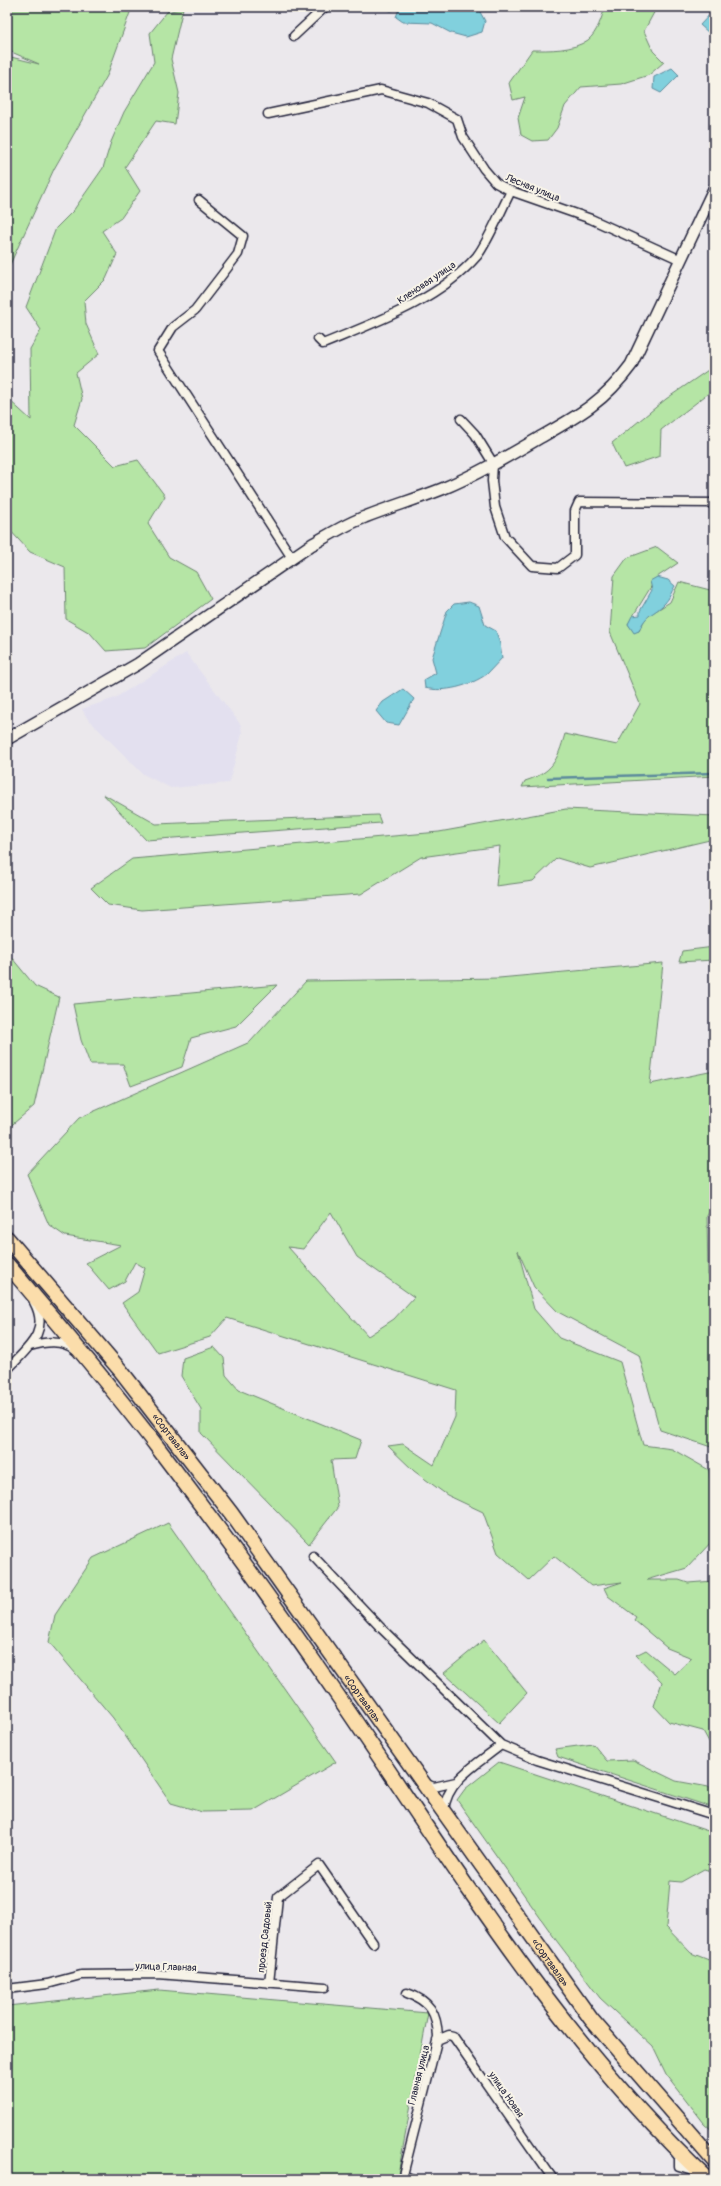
<svg xmlns="http://www.w3.org/2000/svg" width="721" height="2186" font-family="Pangolin,sans-serif">
	<style>
		.built { fill: #e3e0ef }
		.green { fill: #b5e5a5; stroke: #6c8470; fill-rule: evenodd }
		.water { fill: #81d0dd; stroke: #5b8a9c }
		.lines { fill: none; stroke-linecap: round; stroke-linejoin: round }
		.stream { stroke: #5b8a9c; stroke-width: 2.5 }
		.minor-casing { stroke: #22223b; stroke-width: 11 }
		.tertiary-casing { stroke: #22223b; stroke-width: 14 }
		.trunk-casing { stroke: #22223b; stroke-width: 17 }
		.minor { stroke: #f7f3e8; stroke-width: 8 }
		.tertiary { stroke: #f7f3e8; stroke-width: 11 }
		.trunk { stroke: #fbddab; stroke-width: 14 }
		.labels { text-anchor: middle; stroke-width: 4; stroke-linejoin: round; paint-order: stroke }
		.street-label { font-size: 10px; fill: #22223b; stroke: #f7f3e8 }
	</style>
	<rect width="100%" height="100%" fill="#ebe8ec"/>
	<filter id="ink" filterUnits="userSpaceOnUse"><feTurbulence type="fractalNoise" baseFrequency=".025" numOctaves="2"/><feDisplacementMap in="SourceGraphic" scale="8" xChannelSelector="R" yChannelSelector="G"/><feConvolveMatrix kernelMatrix="1 2 1 2 8 2 1 2 1" color-interpolation-filters="sRGB"/></filter>
	<g filter="url(#ink)">
		<path class="built" d="M 186,653 L 241,725 L 242,734 L 229,783 L 171,788 L 143,774 L 87,718 L 82,709 L 115,698 Z"/>
		<path class="green" d="M 7,7 L 132,7 L 107,76 L 54,169 L 7,271 L 7,56 L 39,64 L 7,50 Z
			M 605,7 L 657,7 L 644,31 L 653,51 L 664,62 L 649,75 L 621,84 L 581,87 L 565,106 L 557,128 L 548,140 L 532,141 L 521,135 L 518,118 L 525,97 L 513,100 L 509,83 L 532,50 C 549,50 573,51 588,40 C 597,33 602,17 605,7 Z
			M 183,8 L 171,59 L 179,93 L 175,124 L 156,121 L 125,167 L 140,191 L 121,218 L 102,231 L 117,254 L 106,279 L 84,301 L 86,324 L 99,354 L 76,373 L 82,399 L 74,425 L 115,466 L 138,460 L 165,496 L 148,524 L 169,557 L 196,572 L 211,599 L 145,648 L 106,651 L 90,633 L 66,619 L 65,567 L 30,552 L 7,527 L 7,398 L 31,420 L 30,349 L 41,330 L 26,307 L 56,228 L 73,211 L 103,168 L 111,142 L 124,112 L 154,62 L 150,33 L 167,12 Z
			M 714,366 L 714,389 L 661,430 L 660,456 L 624,468 L 612,443 L 666,399 Z
			M 657,547 L 678,563 L 657,577 L 628,624 L 634,632 L 639,631 L 646,617 L 670,602 L 679,582 L 714,591 L 714,776 L 522,787 L 525,781 C 553,772 557,761 565,734 L 617,745 L 640,704 L 610,632 L 614,576 L 627,558 Z
			M 103,794 L 156,824 L 378,815 L 381,823 L 146,840 Z
			M 566,809 L 714,816 L 714,839 L 590,868 L 557,858 L 533,881 L 496,886 L 500,846 L 421,857 L 361,894 L 142,910 L 108,905 L 91,888 L 132,859 L 439,832 Z
			M 714,947 L 714,960 L 679,962 L 682,951 Z
			M 7,952 L 35,986 L 59,997 L 34,1106 L 7,1129 Z
			M 663,963 L 650,1084 L 714,1071 L 714,1203 L 707,1216 L 708,1275 L 714,1282 L 714,1448 L 660,1430 L 639,1355 L 558,1312 L 534,1287 L 518,1251 L 534,1309 L 559,1338 L 620,1362 L 643,1445 L 672,1449 L 709,1470 L 714,1504 L 714,1539 L 687,1568 L 646,1580 L 679,1580 L 688,1583 L 714,1581 L 714,1751 L 703,1731 L 669,1722 L 654,1706 L 662,1682 L 636,1655 L 646,1650 L 675,1674 L 692,1658 L 667,1648 L 634,1620 L 636,1617 L 608,1596 L 604,1588 L 622,1582 L 591,1586 L 554,1556 L 529,1580 L 498,1553 L 483,1512 L 447,1495 L 414,1471 L 388,1446 L 403,1444 L 434,1465 L 455,1417 L 456,1390 L 227,1318 L 210,1337 L 158,1353 L 122,1303 L 138,1292 L 145,1268 L 135,1262 L 125,1281 L 109,1290 L 86,1263 L 121,1245 L 65,1236 L 49,1225 L 27,1174 L 79,1118 L 250,1042 L 306,981 L 499,978 ZM 331,1212 L 357,1257 L 414,1297 L 394,1319 L 368,1336 L 288,1247 L 303,1249 Z
			M 277,985 L 236,1026 L 191,1038 L 182,1067 L 131,1086 L 123,1064 L 90,1064 L 81,1040 L 73,1004 Z
			M 214,1347 L 224,1358 L 226,1375 L 239,1390 L 361,1440 L 355,1459 L 331,1460 L 338,1507 L 309,1544 L 201,1433 L 201,1409 L 181,1376 L 183,1358 Z
			M 168,1523 L 336,1762 L 253,1811 L 202,1812 L 171,1803 L 113,1718 L 49,1642 L 55,1615 L 93,1558 Z
			M 484,1640 L 527,1693 L 499,1723 L 444,1673 Z
			M 593,1744 L 607,1761 L 633,1760 L 676,1781 L 714,1788 L 714,1808 L 558,1757 L 555,1749 Z
			M 499,1762 L 714,1833 L 714,1872 L 704,1869 L 681,1882 L 670,1881 L 666,1927 L 691,1953 L 714,1962 L 714,2132 L 704,2123 L 666,2074 L 653,2047 L 600,1998 L 556,1940 L 457,1800 L 465,1789 Z
			M 159,1990 L 428,2013 L 398,2174 L 388,2179 L 7,2179 L 7,2006 Z"/>
		<path class="water" d="M 384,7 L 482,7 L 480,12 L 485,21 L 482,32 L 466,37 L 451,33 L 432,23 L 403,22 L 396,17 L 399,9 L 397,8 L 391,11 Z
			M 714,10 L 714,30 L 710,34 L 700,25 Z
			M 672,68 L 679,75 L 661,93 L 653,89 L 654,77 Z
			M 657,577 L 668,580 L 675,586 C 671,592 670,598 665,603 C 654,615 646,613 639,631 L 634,633 L 628,624 L 632,616 L 640,615 L 640,611 L 652,590 L 650,581 Z
			M 469,602 L 479,606 L 485,625 L 496,631 L 500,644 L 502,658 C 497,663 492,669 487,674 C 470,686 444,693 425,688 L 424,680 L 436,673 L 432,658 L 447,611 L 454,604 Z
			M 403,689 L 414,699 L 399,725 L 386,723 L 376,711 L 383,702 Z"/>
		<g class="lines">
			<path class="stream" d="M 548,778 L 714,773"/>
			<defs>
				<path id="minor" d="M 294,36 L 325,7
					M 268,114 L 381,90 L 428,103 L 457,119 L 463,137 L 484,169 L 496,183 L 511,191 L 591,219 L 681,260
					M 199,200 L 243,236 L 238,254 L 195,310 L 173,327 L 158,351 L 292,558
					M 318,339 L 323,344 C 376,322 439,300 477,256 C 488,242 502,208 511,191
					M 461,419 L 475,434 L 493,463 L 492,481 L 495,507 L 505,537 L 532,566 L 558,568 L 575,555 L 575,511 L 579,502 L 714,503
					M 30,1346 C 45,1342 62,1339 75,1350
					M 7,1370 C 26,1349 51,1333 34,1302
					M 313,1556 L 382,1629 L 501,1745 L 537,1760 L 714,1815
					M 424,1783 L 434,1787 L 456,1782
					M 444,1811 C 446,1780 479,1763 501,1745
					M 269,1983 L 278,1897 L 319,1865 L 373,1943
					M 7,1989 L 47,1984 L 81,1975 L 158,1974 L 325,1987
					M 407,1993 C 430,2001 437,2013 438,2037 L 403,2175 L 412,2179
					M 437,2040 L 449,2035 L 453,2036 L 553,2179
					M 675,2152 L 679,2157 L 679,2166 L 696,2171"/>
				<path id="tertiary" d="M 7,739 L 138,664 L 311,545 C 329,535 346,524 365,517 C 390,507 417,499 442,489 C 476,475 508,456 539,438 C 578,416 604,402 631,365 L 714,189"/>
				<g id="trunk">
					<path id="s1" d="M 7,1238 L 121,1371 L 231,1513 L 591,2019 L 714,2161"/>
					<path d="M 7,1264 C 58,1324 110,1385 158,1448 C 220,1529 280,1612 338,1696 C 452,1862 559,2040 707,2179"/>
				</g>
			</defs>
			<use href="#minor" class="minor-casing"/>
			<use href="#tertiary" class="tertiary-casing"/>
			<use href="#trunk" class="trunk-casing"/>
			<use href="#minor" class="minor"/>
			<use href="#tertiary" class="tertiary"/>
			<use href="#trunk" class="trunk"/>
		</g>
	</g>
	<g class="labels">
		<g class="street-label">
			<text transform="translate(533 187) rotate(22)" y="4">Лесная улица</text>
			<text transform="translate(426 282) rotate(-34)" y="4">Кленовая улица</text>
			<text dy="4" stroke="none"><textPath href="#s1" startOffset="258">«Сортавала»</textPath></text>
			<text dy="4" stroke="none"><textPath href="#s1" startOffset="582">«Сортавала»</textPath></text>
			<text transform="translate(264 1937) rotate(-84)" y="4">проезд Садовый</text>
			<text dy="4" stroke="none"><textPath href="#s1" startOffset="906">«Сортавала»</textPath></text>
			<text transform="translate(166 1966) rotate(2)" y="4">улица Главная</text>
			<text transform="translate(418 2075) rotate(-76)" y="4">Главная улица</text>
			<text transform="translate(507 2094) rotate(55)" y="4">улица Новая</text>
		</g>
	</g>
	<rect width="721" height="2186" fill="none" stroke="#f7f3e8" stroke-width="24"/>
	<rect x="12" y="12" width="697" height="2162" fill="none" stroke="#22223b" stroke-width="1.5" filter="url(#ink)"/>
</svg>
